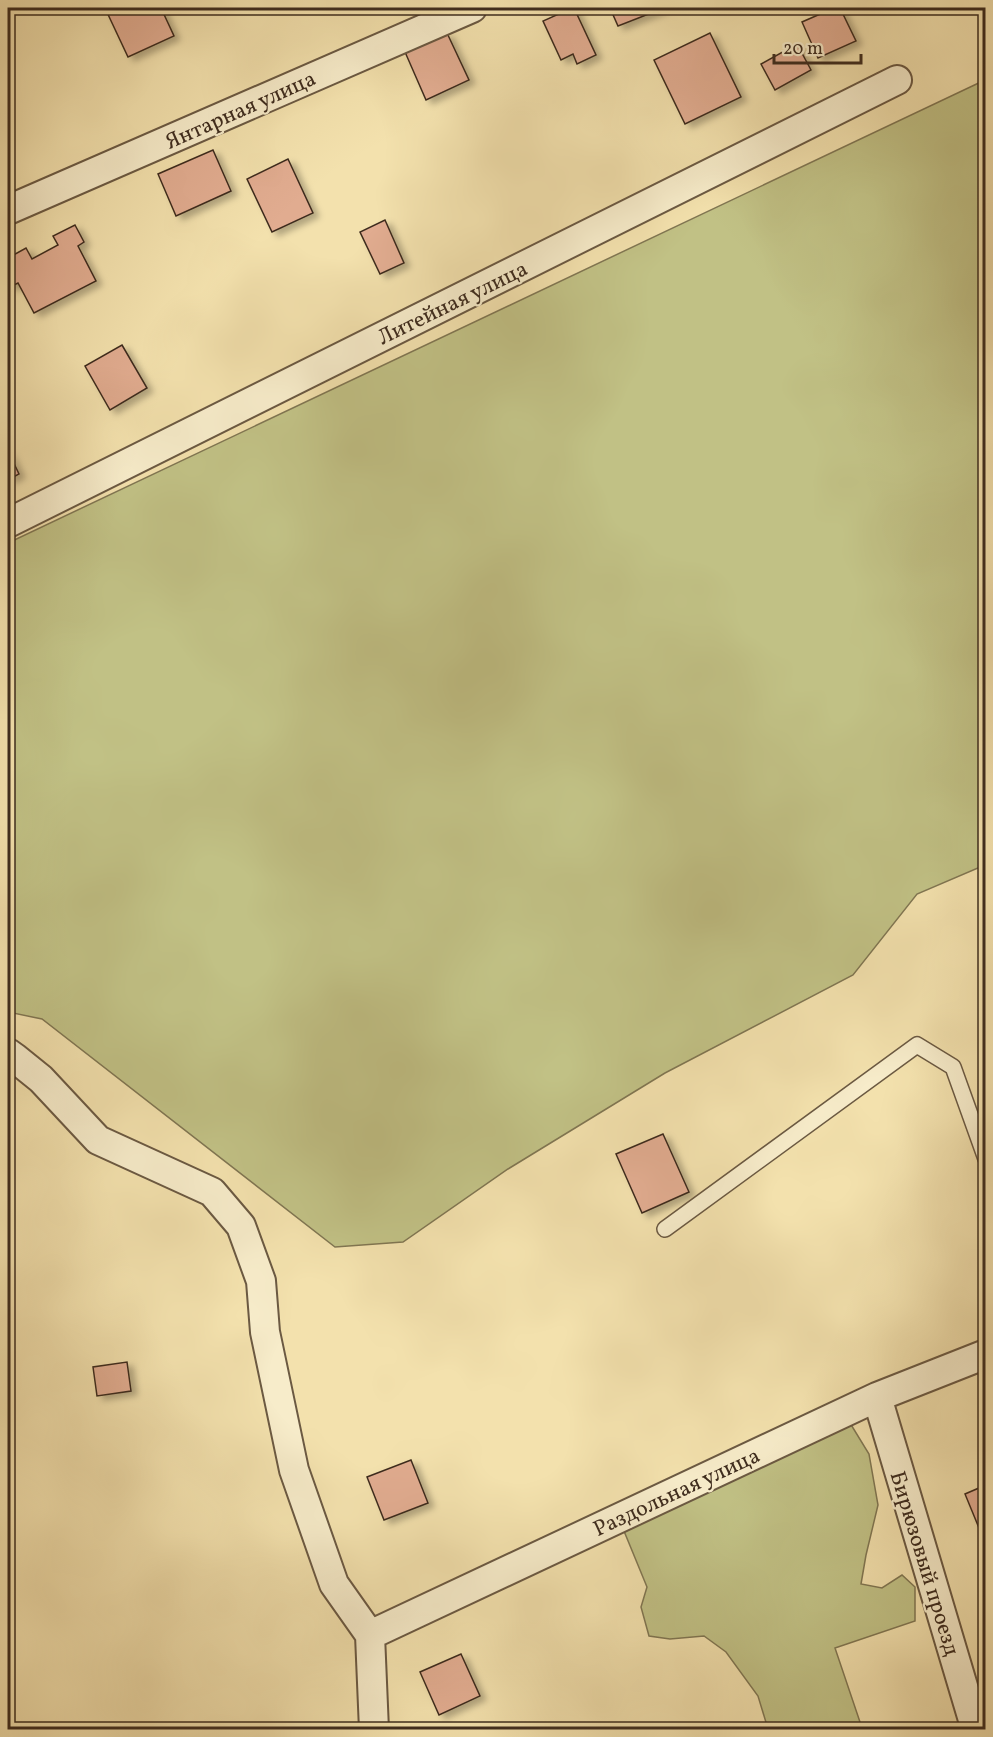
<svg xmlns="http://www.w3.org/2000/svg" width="993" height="1737" font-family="Vollkorn,serif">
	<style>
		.green { fill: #c1c185; stroke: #807652; stroke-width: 1.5 }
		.building { fill: #e1ac90; stroke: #3e2c1e; stroke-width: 1.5; filter: url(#shadow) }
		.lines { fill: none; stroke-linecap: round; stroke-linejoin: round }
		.lane-casing { stroke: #6b5942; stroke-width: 18 }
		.street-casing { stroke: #6b5942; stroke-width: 32 }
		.lane { stroke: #f7ecca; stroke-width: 15 }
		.street { stroke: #f7ecca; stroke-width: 28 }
		.labels { text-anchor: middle; stroke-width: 4.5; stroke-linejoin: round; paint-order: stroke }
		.street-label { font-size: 22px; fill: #3e2c1e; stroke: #f7ecca }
	</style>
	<defs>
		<filter id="shadow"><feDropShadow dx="6" dy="4" stdDeviation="3" flood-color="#0004"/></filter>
	</defs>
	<rect width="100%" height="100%" fill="#f3e1ad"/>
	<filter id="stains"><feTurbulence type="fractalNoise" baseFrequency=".00333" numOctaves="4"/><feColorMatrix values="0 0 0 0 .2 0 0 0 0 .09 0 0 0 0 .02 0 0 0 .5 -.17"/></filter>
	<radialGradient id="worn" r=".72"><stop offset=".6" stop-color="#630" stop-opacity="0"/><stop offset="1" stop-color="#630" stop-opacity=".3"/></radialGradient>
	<path class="green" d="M 985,80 L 985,865 L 917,894 L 853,975 L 665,1073 L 508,1169 L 403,1242 L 335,1247 L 42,1019 L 8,1012 L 8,543 Z
		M 850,1423 L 869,1454 L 878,1505 L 866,1555 L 861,1584 L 882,1588 L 902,1575 L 915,1587 L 915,1621 L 835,1648 L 861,1725 L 849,1729 L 768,1729 L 758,1696 L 726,1652 L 704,1636 L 670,1639 L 649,1636 L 641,1607 L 647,1587 L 624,1531 Z"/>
	<path class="building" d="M 105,8 L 161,8 L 174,36 L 128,57 Z
		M 572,8 L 574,8 L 596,55 L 577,64 L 573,54 L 561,60 L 543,21 Z
		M 610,8 L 664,8 L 618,26 Z
		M 834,8 L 840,8 L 856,41 L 818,58 L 802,22 Z
		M 447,33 L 469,80 L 426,100 L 405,52 Z
		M 710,33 L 741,97 L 685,124 L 654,60 Z
		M 797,44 L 811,70 L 775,90 L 761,64 Z
		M 213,150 L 231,191 L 176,216 L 158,174 Z
		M 288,159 L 313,213 L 272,232 L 247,179 Z
		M 385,220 L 404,263 L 380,274 L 360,232 Z
		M 75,225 L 84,242 L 78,246 L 96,281 L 34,313 L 18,283 L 10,287 L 8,283 L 8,258 L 26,248 L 32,259 L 58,245 L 53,236 Z
		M 122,345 L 147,388 L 110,410 L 85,366 Z
		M 8,451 L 19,474 L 8,480 Z
		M 663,1134 L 689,1192 L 642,1213 L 616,1154 Z
		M 127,1362 L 131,1391 L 97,1396 L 93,1367 Z
		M 411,1460 L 428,1503 L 384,1520 L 367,1477 Z
		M 986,1485 L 986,1545 L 965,1494 Z
		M 461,1654 L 480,1696 L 439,1715 L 420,1672 Z"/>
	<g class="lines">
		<defs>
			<path id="lane" d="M 665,1229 L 917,1045 L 953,1067 L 986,1159"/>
			<path id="street" d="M 8,210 L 472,8
				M 8,523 L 897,80
				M 8,1053 L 15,1058 L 41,1079 L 98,1140 L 212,1192 L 241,1226 L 261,1281 L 265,1332 L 294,1470 L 334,1584 L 370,1635 L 374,1730
				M 877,1397 L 976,1730
				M 370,1635 L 877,1397 L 986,1354"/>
		</defs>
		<use href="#lane" class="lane-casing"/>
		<use href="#street" class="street-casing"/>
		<use href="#lane" class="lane"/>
		<use href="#street" class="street"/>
	</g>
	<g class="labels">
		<g class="street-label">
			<text transform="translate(240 109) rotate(-24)" y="8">Янтарная улица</text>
			<text transform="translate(452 302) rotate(-26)" y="8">Литейная улица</text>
			<text transform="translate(676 1491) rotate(-25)" y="8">Раздольная улица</text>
			<text transform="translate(926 1563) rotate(73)" y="8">Бирюзовый проезд</text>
		</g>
	</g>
	<rect width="993" height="1737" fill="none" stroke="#f3e1ad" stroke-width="30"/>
	<rect x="9" y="9" width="975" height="1719" fill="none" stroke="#3e2c1e" stroke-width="3"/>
	<rect x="15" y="15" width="963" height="1707" fill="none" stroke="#3e2c1e" stroke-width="1.5"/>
	<path d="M774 54v9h87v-9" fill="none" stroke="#3e2c1e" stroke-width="3"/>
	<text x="783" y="54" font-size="18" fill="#3e2c1e" stroke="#f7ecca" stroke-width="4.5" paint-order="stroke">20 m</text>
	<rect width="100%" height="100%" filter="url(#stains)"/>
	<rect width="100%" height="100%" fill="url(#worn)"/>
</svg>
